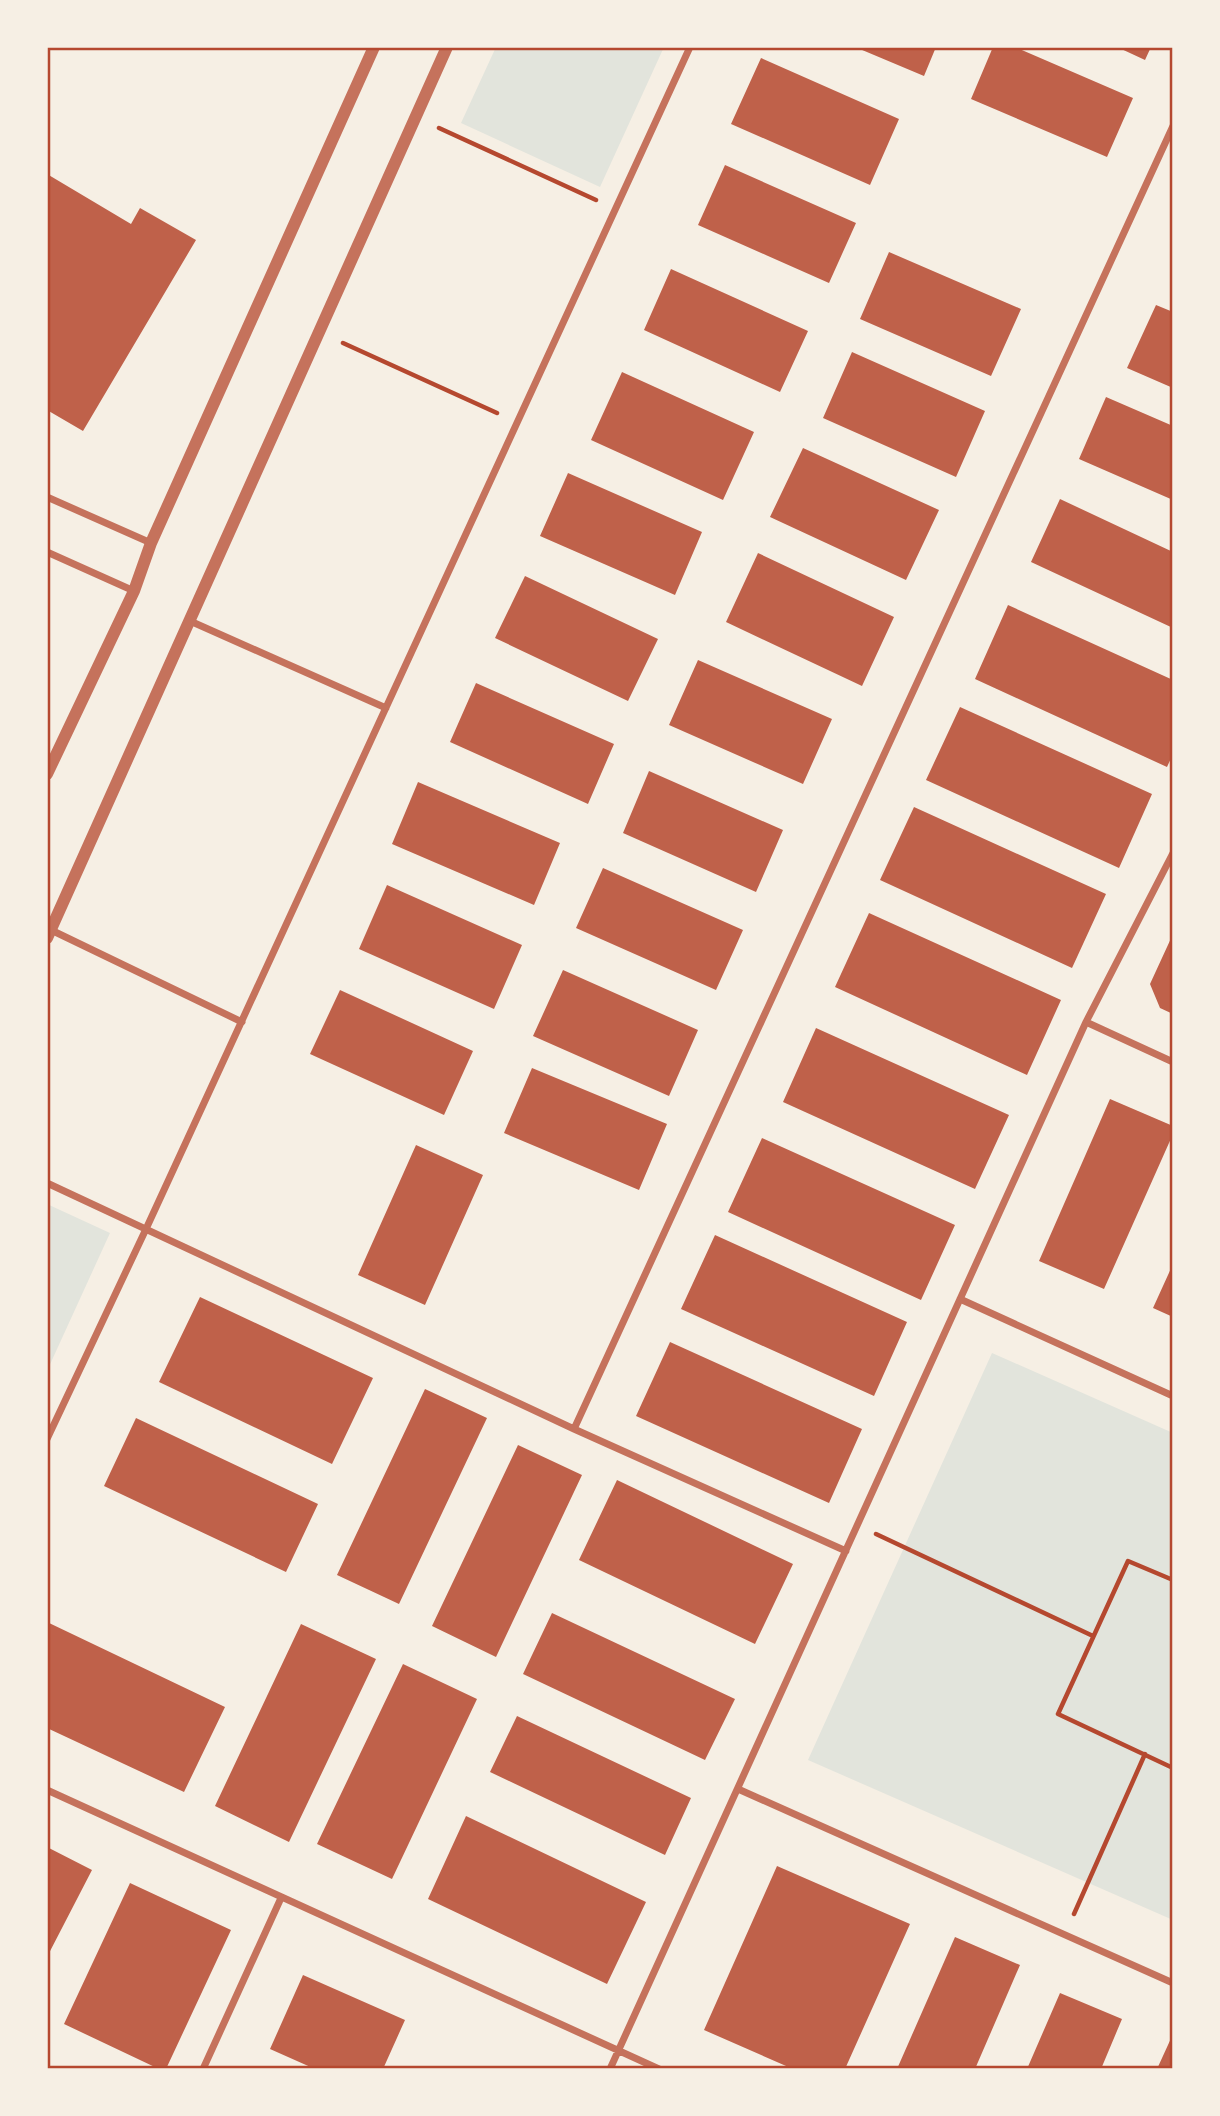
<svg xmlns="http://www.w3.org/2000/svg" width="1220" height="2116" font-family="'Open Sans',sans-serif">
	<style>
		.green { fill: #e2e4dc }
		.building { fill: #bf614a }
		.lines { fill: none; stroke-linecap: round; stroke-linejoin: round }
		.path { stroke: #b5482f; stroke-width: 4.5 }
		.minor { stroke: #c5725c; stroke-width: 7 }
		.tertiary { stroke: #c5725c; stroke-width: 12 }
		.neatline { fill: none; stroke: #b5482f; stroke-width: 2.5 }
	</style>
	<rect width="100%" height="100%" fill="#f6efe4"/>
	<path class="green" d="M 496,47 L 664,47 L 600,187 L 461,123 Z
		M 47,1204 L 110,1233 L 47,1371 Z
		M 992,1353 L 1173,1433 L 1173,1920 L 808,1760 Z"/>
	<path class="building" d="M 855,47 L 936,47 L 924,76 Z
		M 993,47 L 1015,47 L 1133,98 L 1107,157 L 971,99 Z
		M 1117,47 L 1151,47 L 1145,60 Z
		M 761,58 L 899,119 L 870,185 L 731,124 Z
		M 725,165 L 856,223 L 829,283 L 698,225 Z
		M 47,174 L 131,224 L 140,208 L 196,240 L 83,431 L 47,410 Z
		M 889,252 L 1021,309 L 991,376 L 860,319 Z
		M 671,269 L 808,331 L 780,392 L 644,330 Z
		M 1156,305 L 1173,312 L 1173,388 L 1127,368 Z
		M 852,352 L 985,411 L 956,477 L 823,418 Z
		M 622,372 L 754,432 L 723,500 L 591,440 Z
		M 1106,397 L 1173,426 L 1173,500 L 1079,459 Z
		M 803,448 L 939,510 L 906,580 L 770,517 Z
		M 568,473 L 702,532 L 675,595 L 540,536 Z
		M 1060,499 L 1173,552 L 1173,628 L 1031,562 Z
		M 758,553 L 894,617 L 862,686 L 726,622 Z
		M 525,576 L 658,639 L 628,701 L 495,638 Z
		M 1008,605 L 1173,680 L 1173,754 L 1167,767 L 975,679 Z
		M 698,660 L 832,719 L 803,784 L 669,725 Z
		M 476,683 L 614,744 L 588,804 L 450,742 Z
		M 960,707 L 1152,794 L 1119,868 L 926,780 Z
		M 649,771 L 783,830 L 756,892 L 623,833 Z
		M 418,782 L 560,843 L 534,905 L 392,844 Z
		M 914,807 L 1106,894 L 1072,968 L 880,880 Z
		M 603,868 L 743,930 L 716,990 L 576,928 Z
		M 387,885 L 522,945 L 494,1009 L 359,949 Z
		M 869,913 L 1061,1000 L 1027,1075 L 835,987 Z
		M 1173,934 L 1173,1014 L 1160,1008 L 1150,984 Z
		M 563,970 L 698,1030 L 669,1096 L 533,1036 Z
		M 340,990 L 473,1051 L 444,1115 L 310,1054 Z
		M 816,1028 L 1009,1115 L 975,1189 L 783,1102 Z
		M 532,1068 L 667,1124 L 639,1190 L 504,1133 Z
		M 1110,1099 L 1173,1126 L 1173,1134 L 1104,1289 L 1039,1261 Z
		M 762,1138 L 955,1225 L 921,1300 L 728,1212 Z
		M 416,1145 L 483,1175 L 425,1305 L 358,1275 Z
		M 715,1235 L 907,1322 L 874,1396 L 681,1309 Z
		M 1173,1264 L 1173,1317 L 1153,1308 Z
		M 200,1297 L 373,1378 L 332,1464 L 159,1382 Z
		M 670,1342 L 862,1429 L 829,1503 L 636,1416 Z
		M 425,1389 L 487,1418 L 399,1604 L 337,1575 Z
		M 136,1418 L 318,1504 L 286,1572 L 104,1486 Z
		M 518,1445 L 582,1475 L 496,1657 L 432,1626 Z
		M 617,1480 L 793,1564 L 755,1644 L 579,1560 Z
		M 552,1613 L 735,1699 L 705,1760 L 523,1674 Z
		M 47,1622 L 225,1707 L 184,1792 L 47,1728 Z
		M 301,1624 L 376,1659 L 289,1842 L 215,1806 Z
		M 403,1664 L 477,1699 L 392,1879 L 317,1844 Z
		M 517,1716 L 691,1798 L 665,1855 L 490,1772 Z
		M 466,1816 L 646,1902 L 607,1984 L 428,1899 Z
		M 47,1847 L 92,1870 L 47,1957 Z
		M 777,1866 L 910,1924 L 845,2069 L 793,2069 L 704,2030 Z
		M 130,1883 L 231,1930 L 166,2069 L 159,2069 L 64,2024 Z
		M 955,1937 L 1020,1965 L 975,2069 L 897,2069 Z
		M 303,1975 L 405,2020 L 383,2069 L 315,2069 L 270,2049 Z
		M 1060,1993 L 1122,2019 L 1101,2069 L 1027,2069 Z
		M 1173,2034 L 1173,2069 L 1157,2069 Z"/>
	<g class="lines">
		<path class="path" d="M 439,128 L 596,200
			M 343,343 L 497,413
			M 876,1534 L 1093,1636
			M 1173,1580 L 1128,1561 L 1058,1714 L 1173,1768
			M 1074,1914 L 1145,1754"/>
		<path class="minor" d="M 47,497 L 151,543
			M 47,552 L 134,591
			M 190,621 L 386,708
			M 51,930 L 242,1022
			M 1086,1022 L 1173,1062
			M 47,1183 L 574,1429 L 846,1551
			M 960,1299 L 1173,1396
			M 574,1429 L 1173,126
			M 47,1439 L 146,1229 L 690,47
			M 738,1789 L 1173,1983
			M 47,1790 L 659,2069
			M 203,2069 L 281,1898
			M 610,2069 L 1086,1022 L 1173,853"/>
		<path class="tertiary" d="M 47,774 L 134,591 L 151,543 L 374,47
			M 47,938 L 447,47"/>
	</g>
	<rect width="1220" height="2116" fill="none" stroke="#f6efe4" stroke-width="98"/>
	<rect x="49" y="49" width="1122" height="2018" class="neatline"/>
</svg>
